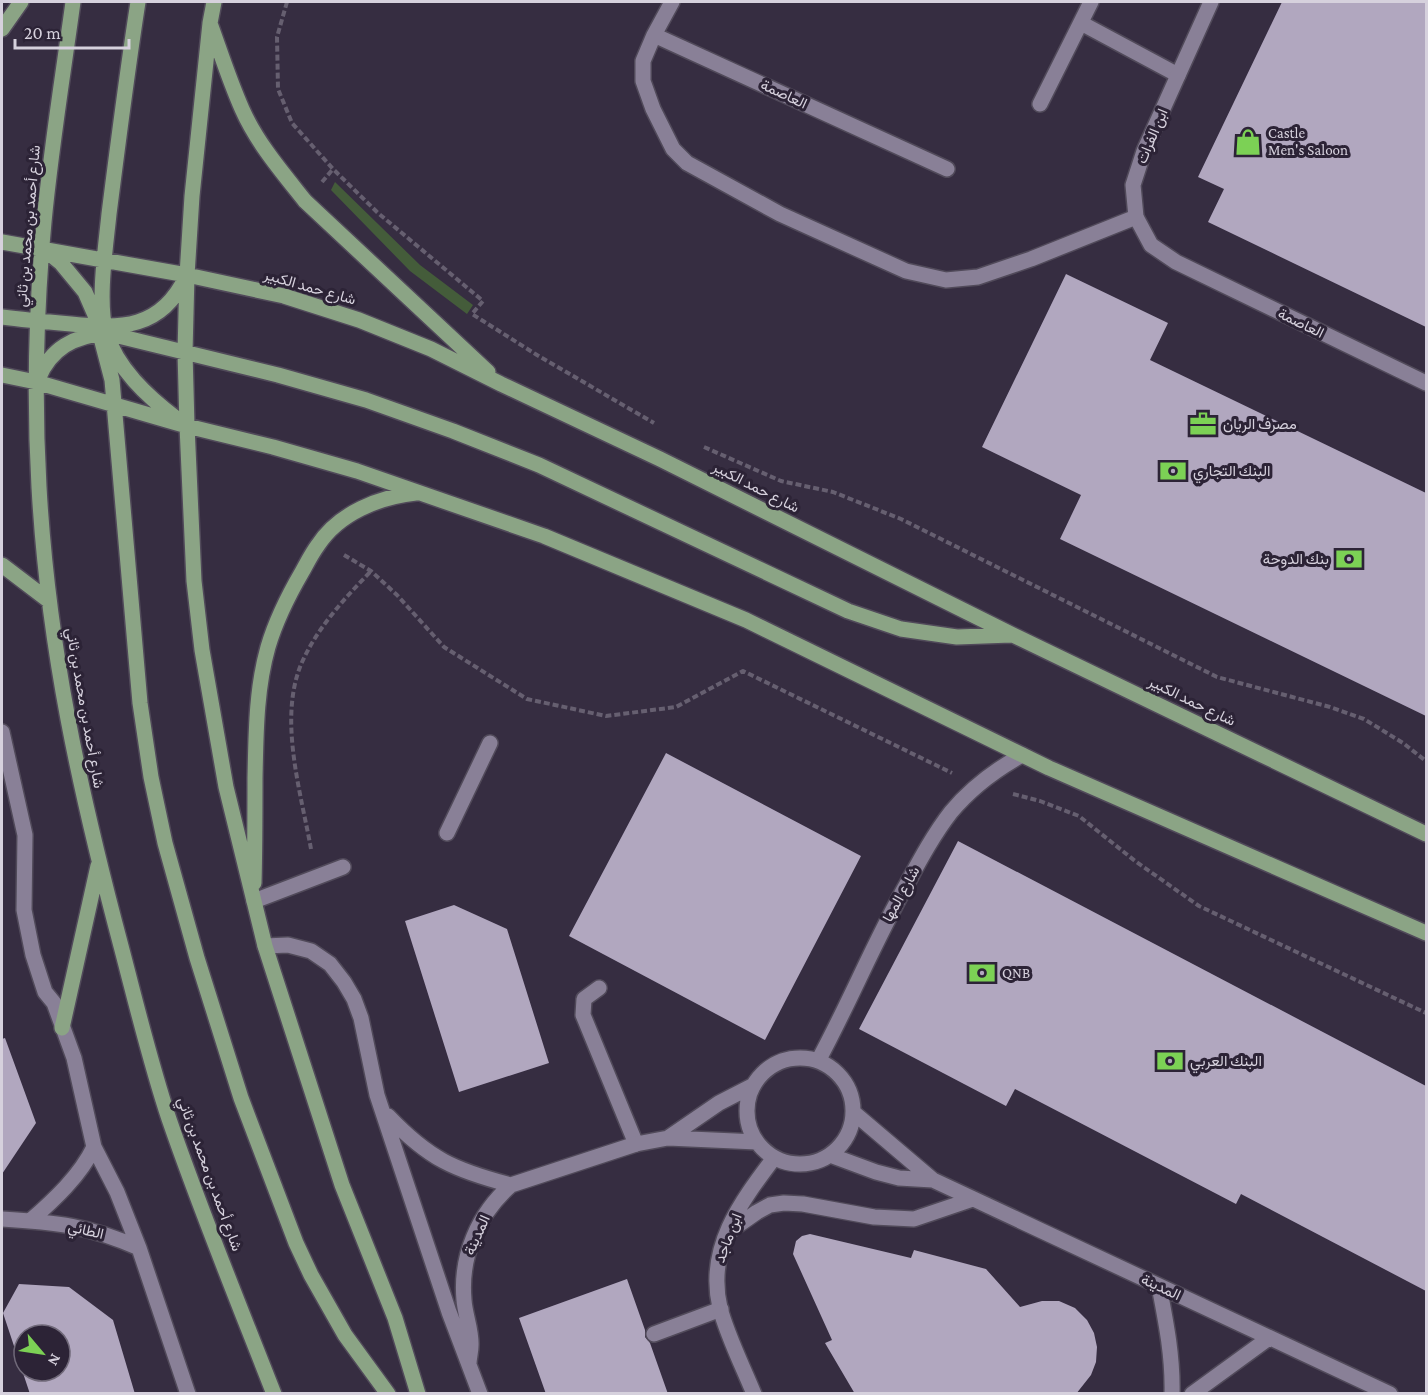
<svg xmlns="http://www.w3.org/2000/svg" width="1428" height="1395" font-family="'Crimson Pro',Vazirmatn,serif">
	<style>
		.green { fill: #445c3a }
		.building { fill: #b1a7bf; fill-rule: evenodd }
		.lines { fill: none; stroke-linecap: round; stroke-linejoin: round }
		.lane-casing { stroke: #514a5a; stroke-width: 18 }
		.street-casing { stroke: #514a5a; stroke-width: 18 }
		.primary-casing { stroke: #514a5a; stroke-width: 18 }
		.path { stroke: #665f70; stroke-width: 4; stroke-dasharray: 6 3; stroke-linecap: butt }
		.lane { stroke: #898097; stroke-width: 15 }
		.street { stroke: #898097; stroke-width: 15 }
		.primary { stroke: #8ba485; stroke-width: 15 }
		.labels { text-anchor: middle; stroke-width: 6; stroke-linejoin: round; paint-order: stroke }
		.street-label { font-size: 15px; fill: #d6d1dd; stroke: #2c2336 }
		.poi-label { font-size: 15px; fill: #d6d1dd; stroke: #2c2336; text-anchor: start }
	</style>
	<rect width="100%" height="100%" fill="#362d41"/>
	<path class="green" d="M 335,182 L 420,265 L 473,305 L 467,314 L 410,271 L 331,190 Z"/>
	<path class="building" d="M 1282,2 L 1426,2 L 1426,327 L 1208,222 L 1224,189 L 1198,177 Z
		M 1066,274 L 1168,323 L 1150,360 L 1426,493 L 1426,716 L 1060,539 L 1081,495 L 982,447 Z
		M 666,753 L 861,856 L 765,1040 L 569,936 Z
		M 958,841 L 1426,1086 L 1426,1291 L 1241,1194 L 1236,1204 L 1015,1089 L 1006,1106 L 859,1029 Z
		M 454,905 L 507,929 L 549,1063 L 459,1092 L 405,921 Z
		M 5,1038 L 36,1123 L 2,1174 L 2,1039 Z
		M 810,1234 L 911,1258 L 914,1250 L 986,1269 L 1020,1307 L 1042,1301 L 1059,1301 L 1075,1308 L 1087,1320 L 1094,1333 L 1097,1347 L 1096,1362 L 1091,1375 L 1076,1394 L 855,1394 L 825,1343 L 832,1340 L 793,1254 L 796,1241 L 802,1236 Z
		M 627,1279 L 645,1330 L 645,1337 L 650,1343 L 668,1394 L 546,1394 L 519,1318 Z
		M 19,1284 L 69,1287 L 113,1320 L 135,1394 L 30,1394 L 3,1313 ZM 24,1335 L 60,1335 L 60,1371 L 24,1371 Z"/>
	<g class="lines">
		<defs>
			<path id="lane" d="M 672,2 L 654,35 L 947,169
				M 1081,23 L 1178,75
				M 654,35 L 643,61 L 643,81 L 653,109 L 673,149 L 687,163 L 780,214 L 906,271 L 946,280 L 978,277 L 1031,259 L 1136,217
				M 1040,104 L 1091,2
				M 447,833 L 490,743
				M 254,901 L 343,867
				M 599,988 L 584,999 L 583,1015 L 636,1144
				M 654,1334 L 721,1309"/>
			<path id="street" d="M 1211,2 L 1144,151 L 1133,185 L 1136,217 L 1151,245 L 1176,262 L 1426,383
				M 2,732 L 25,835 L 24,910 L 33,955 L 45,992 L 54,1003 L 74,1058 L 94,1147 L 117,1192 L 139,1248 L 188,1394
				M 265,946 L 288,945 L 311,951 L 330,964 L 344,982 L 354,999 L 361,1018 L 377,1095 L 449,1312 L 480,1394
				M747 1111a53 53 0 1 1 106 0a53 53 0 1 1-106 0Z
				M 818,1061 C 850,1002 875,940 908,882 C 921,858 934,834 951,812 C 971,788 995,770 1022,755
				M 853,1112 L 933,1180 L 1390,1394
				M 388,1116 C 429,1159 454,1170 511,1185
				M 668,1138 L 719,1103 L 754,1085
				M 830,1155 L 876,1172 L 899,1178 L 933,1180
				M 2,1219 C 55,1222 90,1226 139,1248
				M 30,1221 C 54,1200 80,1176 94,1147
				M 727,1233 L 757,1212 L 770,1205 L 784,1203 L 803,1204 L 874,1217 L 914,1219 L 973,1199
				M 1159,1286 C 1166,1322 1173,1357 1172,1394
				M 469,1364 C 469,1358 471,1352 471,1346 C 472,1331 465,1315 464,1300 C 460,1256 478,1214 511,1185 L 636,1144 L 668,1138 L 757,1142
				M 754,1394 C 743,1367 727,1335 720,1308 C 706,1248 740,1203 774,1158
				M 1192,1394 L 1269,1338"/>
			<path id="primary" d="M 73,2 C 63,75 51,148 44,222 C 36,310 34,400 39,487 C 48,648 80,792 121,946 C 136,1003 150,1062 169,1119 C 201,1212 238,1302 274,1394
				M 138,2 C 127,72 118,143 109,214 C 106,245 97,302 106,332 C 116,368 148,397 177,419
				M 214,2 L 210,23 L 192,196 L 187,275 L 185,352 L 187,426 L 194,581 L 202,650 L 226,787 L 265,946 L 342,1185 L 395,1318 L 418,1394
				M 211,26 C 221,54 230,82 242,109 C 257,143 282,172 305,201 L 488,372
				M 2,29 L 21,2
				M 2,242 L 187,275 L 284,296 L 359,320 L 431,349 L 501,384 L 660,459 L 1013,635 L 1426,834
				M 45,250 L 61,263 L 85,292 L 95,315 L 112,380 L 140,703 L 151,777 L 165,843 L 197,958 L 241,1098 L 296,1243 L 311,1275 L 345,1335 L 388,1394
				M 2,317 C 25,320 48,322 71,324 C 121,329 161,329 186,277
				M 2,375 L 36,382 L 187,426 L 273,447 L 357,471 L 544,536 L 746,620 L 1049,768 L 1426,933
				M 38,379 C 51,348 74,336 106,333 L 278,375 L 366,400 L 453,431 L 539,465 L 848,611 L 901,629 L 957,637 L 1011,635
				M 2,565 L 48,600
				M 254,883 C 255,848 255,813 255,778 C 256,734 256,689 268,647 C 276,620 288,596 302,572 C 307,563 312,553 318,545 C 339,513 379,497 416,493
				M 62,1028 L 98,866"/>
		</defs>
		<use href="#lane" class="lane-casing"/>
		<use href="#street" class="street-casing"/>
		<use href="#primary" class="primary-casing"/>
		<path class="path" d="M 287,2 L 277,37 L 278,89 L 292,123 L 333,169 L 378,213 L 483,301 L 472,314 L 537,355 L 654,423
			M 322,182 L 333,169
			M 704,447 L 781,481 L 833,492 L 901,519 L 1217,677 L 1330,707 L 1364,719 L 1403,743 L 1426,761
			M 344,555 L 371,571 L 397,595 L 444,647 L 527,699 L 606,716 L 676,707 L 743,671 L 952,773
			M 1013,794 L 1040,801 L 1079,816 L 1135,861 L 1199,906 L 1426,1013
			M 311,849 C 301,793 279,722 300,667 C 315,630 344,599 371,571"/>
		<use href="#lane" class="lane"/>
		<use href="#street" class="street"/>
		<use href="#primary" class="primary"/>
	</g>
	<defs>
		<symbol id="shop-bare" viewBox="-9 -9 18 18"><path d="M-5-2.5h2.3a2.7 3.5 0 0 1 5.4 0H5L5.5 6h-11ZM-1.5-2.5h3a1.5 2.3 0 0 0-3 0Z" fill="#7cd155" stroke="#2c2336" stroke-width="2.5" paint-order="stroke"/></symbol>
		<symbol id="office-bare" viewBox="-9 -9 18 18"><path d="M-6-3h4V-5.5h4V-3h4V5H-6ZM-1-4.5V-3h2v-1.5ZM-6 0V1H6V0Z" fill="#7cd155" stroke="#2c2336" stroke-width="2.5" paint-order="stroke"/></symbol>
		<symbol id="bank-bare" viewBox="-9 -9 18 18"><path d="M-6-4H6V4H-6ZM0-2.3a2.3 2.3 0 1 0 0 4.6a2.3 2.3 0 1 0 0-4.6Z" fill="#7cd155" stroke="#2c2336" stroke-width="2.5" paint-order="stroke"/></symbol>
	</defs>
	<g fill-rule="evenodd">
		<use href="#shop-bare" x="1229" y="123" width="38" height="38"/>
		<use href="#office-bare" x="1184" y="405" width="38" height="38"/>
		<use href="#bank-bare" x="1154" y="452" width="38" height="38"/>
		<use href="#bank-bare" x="1330" y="540" width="38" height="38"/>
		<use href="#bank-bare" x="963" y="954" width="38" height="38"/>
		<use href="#bank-bare" x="1151" y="1042" width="38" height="38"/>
	</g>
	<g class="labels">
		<g class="street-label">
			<text transform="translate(784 94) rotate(25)" y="5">العاصمة</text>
			<text transform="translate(1152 136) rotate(-67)" y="5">ابن الفرات</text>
			<text transform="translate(28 226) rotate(-85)" y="5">شارع أحمد بن محمد بن ثاني</text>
			<text transform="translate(310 287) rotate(16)" y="5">شارع حمد الكبير</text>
			<text transform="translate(1301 323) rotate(26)" y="5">العاصمة</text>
			<text transform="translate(756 487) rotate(27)" y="5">شارع حمد الكبير</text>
			<text transform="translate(1192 701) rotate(26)" y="5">شارع حمد الكبير</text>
			<text transform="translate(85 708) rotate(80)" y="5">شارع أحمد بن محمد بن ثاني</text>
			<text transform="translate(901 894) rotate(-61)" y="5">شارع المها</text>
			<text transform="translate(210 1174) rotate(70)" y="5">شارع أحمد بن محمد بن ثاني</text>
			<text transform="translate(86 1230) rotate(13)" y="5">الطائي</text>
			<text transform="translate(477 1235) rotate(-66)" y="5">المدينة</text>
			<text transform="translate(728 1238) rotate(-69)" y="5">ابن ماجد</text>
			<text transform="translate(1161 1287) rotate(25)" y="5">المدينة</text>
		</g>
		<g class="poi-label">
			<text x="1268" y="138">Castle<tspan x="1268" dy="17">Men's Saloon</tspan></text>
			<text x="1223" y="429">مصرف الريان</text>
			<text x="1193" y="476">البنك التجاري</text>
			<text x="1329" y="564" text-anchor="end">بنك الدوحة</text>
			<text x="1002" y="978">QNB</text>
			<text x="1190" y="1066">البنك العربي</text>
		</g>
	</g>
	<rect width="1428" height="1395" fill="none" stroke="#d6d1dd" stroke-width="6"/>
	<g transform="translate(42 1353) rotate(119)"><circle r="28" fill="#2c2336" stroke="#706979" stroke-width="1.5"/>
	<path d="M0-4.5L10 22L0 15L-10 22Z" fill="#7cd155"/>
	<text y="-9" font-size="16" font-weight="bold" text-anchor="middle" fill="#d6d1dd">N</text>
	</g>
	<path d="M15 39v9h114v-9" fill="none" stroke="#d6d1dd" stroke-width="3"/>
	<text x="24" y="39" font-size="18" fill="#d6d1dd" stroke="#2c2336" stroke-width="4.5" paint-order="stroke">20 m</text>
</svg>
